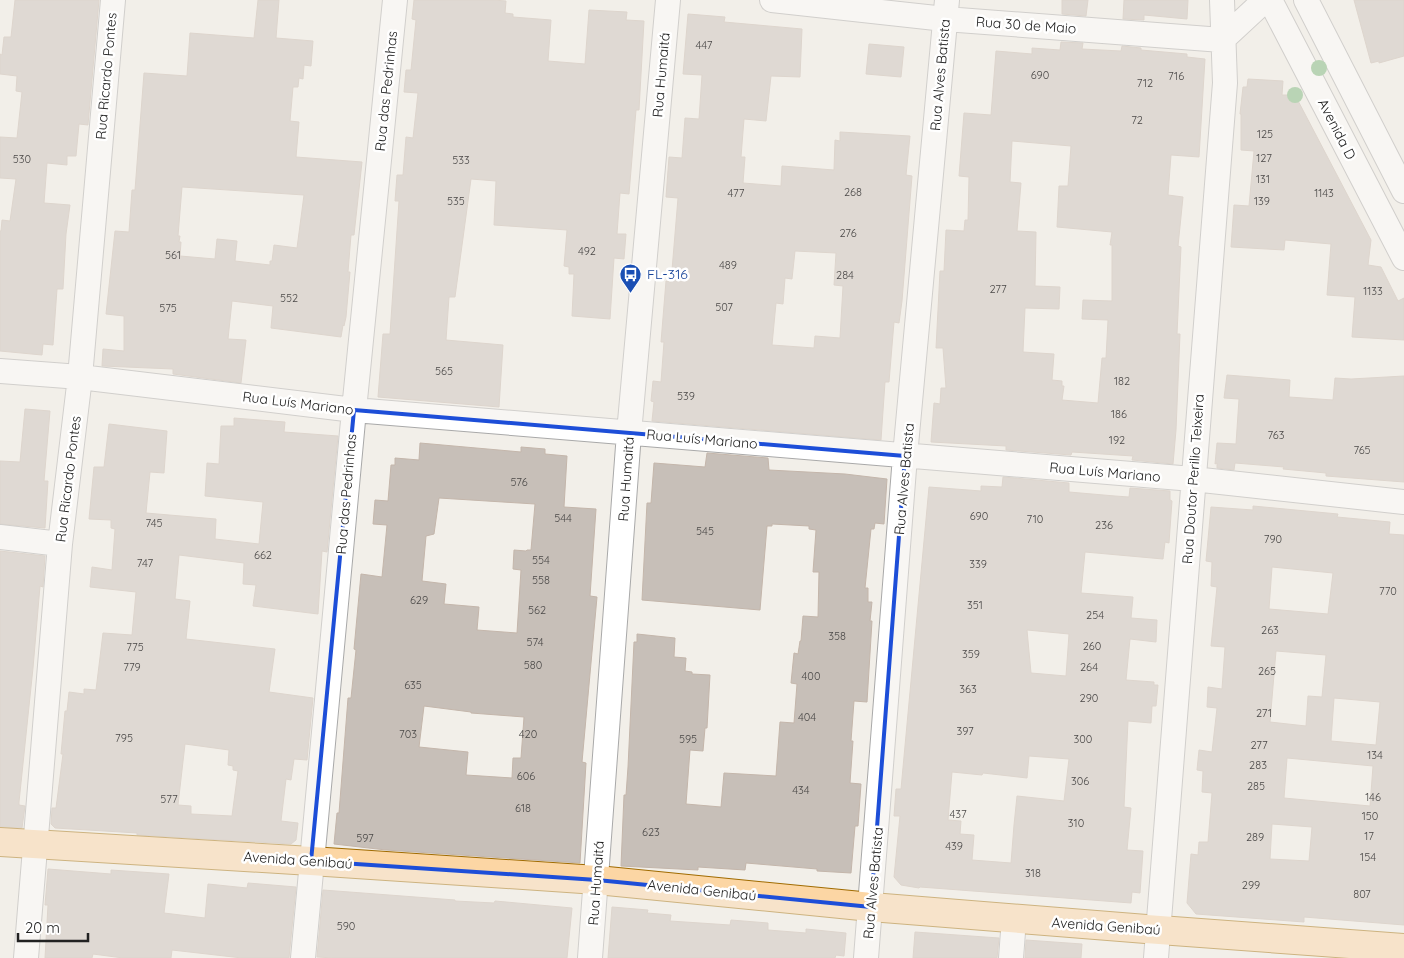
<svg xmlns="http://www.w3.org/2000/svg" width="1404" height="958" font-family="Quicksand,sans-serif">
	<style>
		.building { fill: #c7bfb8; stroke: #c4b6ab; fill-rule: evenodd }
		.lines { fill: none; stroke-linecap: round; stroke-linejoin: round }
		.minor-casing { stroke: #a9a9a9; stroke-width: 26 }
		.major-casing { stroke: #a06b00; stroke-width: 30 }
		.minor { stroke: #fff; stroke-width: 24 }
		.major { stroke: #fcd6a4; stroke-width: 28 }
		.tree { fill: #74b475 }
		.marked { fill: none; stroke: #1d4ed8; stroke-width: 4; stroke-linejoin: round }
		.labels { text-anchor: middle; stroke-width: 5; stroke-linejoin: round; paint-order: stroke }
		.number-label { font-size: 11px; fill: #4b4948 }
		.street-label { font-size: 14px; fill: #222; stroke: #fff }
		.transit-label { font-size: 14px; fill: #164399; stroke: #fff; text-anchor: start }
	</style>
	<rect width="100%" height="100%" fill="#f2efe9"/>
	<path class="building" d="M 15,0 L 99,0 L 88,125 L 79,124 L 76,156 L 67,156 L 67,165 L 47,163 L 44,203 L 70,205 L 66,234 L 63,289 L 57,289 L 53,345 L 43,344 L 42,355 L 0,351 L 0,231 L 1,231 L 2,220 L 10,221 L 16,179 L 0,178 L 0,137 L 17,138 L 22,92 L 16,91 L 17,76 L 0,74 L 0,54 L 2,55 L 4,37 L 11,37 Z
		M 258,0 L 279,0 L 276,38 L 313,41 L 311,66 L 304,65 L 303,79 L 299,78 L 298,87 L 293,87 L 290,121 L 299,122 L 296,157 L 362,162 L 354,235 L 351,235 L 348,272 L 350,272 L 346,317 L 344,326 L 343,325 L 341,337 L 271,328 L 273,306 L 232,301 L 228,339 L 246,340 L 241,383 L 173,374 L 173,369 L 102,366 L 103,349 L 124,351 L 124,316 L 106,314 L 115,231 L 129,232 L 132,190 L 135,190 L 144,73 L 187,76 L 190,33 L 254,38 ZM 182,187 L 304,195 L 297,248 L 274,245 L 272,261 L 270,261 L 270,265 L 235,261 L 237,241 L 217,239 L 215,259 L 180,256 L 181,242 L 179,242 L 180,236 L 178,236 Z
		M 414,0 L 493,0 L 506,1 L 505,13 L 513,14 L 513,17 L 551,20 L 548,61 L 585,64 L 589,10 L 627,12 L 626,20 L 644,21 L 639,110 L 636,110 L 629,194 L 620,193 L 617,234 L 626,234 L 624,259 L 614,258 L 610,319 L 572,316 L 574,274 L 569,274 L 569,267 L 564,266 L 567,230 L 494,225 L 496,181 L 471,179 L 455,297 L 449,297 L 446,340 L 503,345 L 499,407 L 378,397 L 383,334 L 390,334 L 399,201 L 395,201 L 397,175 L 403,175 L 406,137 L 413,138 L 418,93 L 404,92 L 406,70 L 411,70 L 416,20 L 412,19 Z
		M 1062,0 L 1088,0 L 1086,16 L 1062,14 Z
		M 1124,0 L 1188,0 L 1187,19 L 1144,15 L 1144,20 L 1123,19 Z
		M 1354,0 L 1404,0 L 1404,56 L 1379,63 L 1379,61 L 1371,63 Z
		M 688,14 L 725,17 L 724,22 L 802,29 L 800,77 L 771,76 L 766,121 L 744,119 L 741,157 L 745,157 L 743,183 L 781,186 L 782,166 L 834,170 L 835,140 L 840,141 L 840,132 L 910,136 L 906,175 L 912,176 L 902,301 L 899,323 L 894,322 L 889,382 L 885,382 L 881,440 L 652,421 L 654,402 L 651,401 L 653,381 L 661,382 L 664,342 L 661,342 L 666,281 L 671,282 L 678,198 L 666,197 L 669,157 L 682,158 L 685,118 L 699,119 L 702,75 L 683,74 ZM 795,251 L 836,253 L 834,285 L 843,286 L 840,338 L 815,336 L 814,348 L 772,345 L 776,303 L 783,304 L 785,278 L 792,279 Z
		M 1061,42 L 1083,43 L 1082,49 L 1121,51 L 1122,46 L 1141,48 L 1141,50 L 1187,54 L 1187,57 L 1205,59 L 1199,157 L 1171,155 L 1168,195 L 1183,197 L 1178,246 L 1181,247 L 1177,334 L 1180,334 L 1176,430 L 1173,464 L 1132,460 L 1133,456 L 1072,452 L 1071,455 L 1006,450 L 1006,446 L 931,442 L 934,403 L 940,404 L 941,388 L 946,388 L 943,348 L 936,348 L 940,271 L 944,271 L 946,230 L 964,231 L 965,220 L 968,220 L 969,177 L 959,176 L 964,113 L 991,115 L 996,51 L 1032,54 L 1032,48 L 1060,50 ZM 1012,141 L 1071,146 L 1068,186 L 1059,186 L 1057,227 L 1112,232 L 1110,245 L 1112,245 L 1112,301 L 1083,300 L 1082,319 L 1108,320 L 1106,358 L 1102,358 L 1098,403 L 1062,400 L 1064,386 L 1062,386 L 1062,381 L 1052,380 L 1054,354 L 1023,352 L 1025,308 L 1059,309 L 1060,287 L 1035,286 L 1036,232 L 1017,231 L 1021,183 L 1010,182 Z
		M 869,44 L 904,47 L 901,77 L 866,74 Z
		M 1248,79 L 1283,81 L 1282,95 L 1295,95 L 1371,240 L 1368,265 L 1381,267 L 1398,301 L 1404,298 L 1404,340 L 1352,337 L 1355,297 L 1327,295 L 1331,244 L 1285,240 L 1284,250 L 1231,247 L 1234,205 L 1249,206 L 1254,151 L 1241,150 L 1241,114 L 1240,114 L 1243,87 L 1247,87 Z
		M 1227,375 L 1290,380 L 1289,397 L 1333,400 L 1335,378 L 1351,379 L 1404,376 L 1404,482 L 1326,476 L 1326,473 L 1283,469 L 1284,467 L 1235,463 L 1234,470 L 1217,468 L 1217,463 L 1215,464 L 1217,443 L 1236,444 L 1239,399 L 1224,398 Z
		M 25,409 L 50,411 L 44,481 L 48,481 L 45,528 L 0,524 L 0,461 L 20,462 Z
		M 234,418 L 285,422 L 284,432 L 338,436 L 327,552 L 322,551 L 318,614 L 253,606 L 256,585 L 243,584 L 244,563 L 179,555 L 175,599 L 190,601 L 186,639 L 275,649 L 269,692 L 313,698 L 307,760 L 294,759 L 291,780 L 286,779 L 281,821 L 298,823 L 296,840 L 291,844 L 137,835 L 137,833 L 55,828 L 51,824 L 52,808 L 56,808 L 63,754 L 61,754 L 65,711 L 67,711 L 69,692 L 84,694 L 84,689 L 96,690 L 103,633 L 132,635 L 136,592 L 90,587 L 92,567 L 112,570 L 115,529 L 111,528 L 111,520 L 89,519 L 94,467 L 104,467 L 109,424 L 167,431 L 164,473 L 150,472 L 146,513 L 216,519 L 215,539 L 259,544 L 263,502 L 205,496 L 207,463 L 219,464 L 221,426 L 234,426 ZM 185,744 L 229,750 L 228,765 L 233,766 L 233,770 L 238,771 L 232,816 L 191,814 L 191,806 L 178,805 Z
		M 420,443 L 521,452 L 521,447 L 545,449 L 545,454 L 567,456 L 564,507 L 596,509 L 590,596 L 597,597 L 582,762 L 586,763 L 580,863 L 386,850 L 334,844 L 337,813 L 339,813 L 348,698 L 351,698 L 356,650 L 354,649 L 361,574 L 382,577 L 387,525 L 373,524 L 375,500 L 388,501 L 391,465 L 395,465 L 395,458 L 419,460 ZM 439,498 L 535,504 L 531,550 L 527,550 L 526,551 L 514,550 L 513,569 L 521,570 L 517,633 L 477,630 L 479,607 L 444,604 L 446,584 L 422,581 L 426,536 L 434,534 ZM 424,706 L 471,712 L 471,713 L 524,717 L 521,758 L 513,758 L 512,778 L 466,775 L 468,752 L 419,747 Z
		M 707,453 L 768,458 L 769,470 L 845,474 L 887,479 L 884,524 L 875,523 L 874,529 L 871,529 L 865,588 L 868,588 L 868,602 L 872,602 L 870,621 L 872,621 L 867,702 L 854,701 L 851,741 L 853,741 L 850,783 L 861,784 L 858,826 L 855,826 L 851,873 L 817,871 L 817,869 L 746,863 L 745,870 L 698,867 L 698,870 L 621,866 L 624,795 L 626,795 L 628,767 L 634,642 L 637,642 L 637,634 L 675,638 L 674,657 L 686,658 L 685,671 L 692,672 L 692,674 L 710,675 L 707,728 L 705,728 L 703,751 L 690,750 L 686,804 L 721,807 L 724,773 L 776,776 L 780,722 L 794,723 L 797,684 L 791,683 L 794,653 L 798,654 L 800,641 L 801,641 L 803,616 L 818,617 L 819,572 L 813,572 L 816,530 L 809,529 L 809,526 L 772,524 L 772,526 L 767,526 L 760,610 L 642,600 L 647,503 L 651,503 L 654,463 L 705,467 Z
		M 1003,477 L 1069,483 L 1069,492 L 1115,496 L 1129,497 L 1130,488 L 1170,491 L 1170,500 L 1172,501 L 1169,543 L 1165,542 L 1163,559 L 1085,552 L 1081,593 L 1133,597 L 1131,618 L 1157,620 L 1156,642 L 1130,639 L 1126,680 L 1154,682 L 1154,685 L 1158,685 L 1156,706 L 1152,706 L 1151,723 L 1128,721 L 1124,807 L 1131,808 L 1127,850 L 1143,851 L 1140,893 L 1132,892 L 1131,903 L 920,887 L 919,888 L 901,885 L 894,877 L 900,816 L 894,816 L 896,789 L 901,789 L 929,487 L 981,491 L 981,486 L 1002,487 ZM 1027,630 L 1069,634 L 1066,676 L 1031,673 ZM 1029,756 L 1069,759 L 1064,801 L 1017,796 L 1014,825 L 1011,863 L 972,860 L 974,835 L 960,834 L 961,821 L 948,820 L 952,772 L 982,775 L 983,773 L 1027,778 Z
		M 1253,506 L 1338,514 L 1337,517 L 1390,522 L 1389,534 L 1404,535 L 1404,925 L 1304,917 L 1304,922 L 1196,914 L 1187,903 L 1191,854 L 1198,855 L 1199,842 L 1208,842 L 1212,793 L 1202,792 L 1203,771 L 1197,770 L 1199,750 L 1212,752 L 1217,708 L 1207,707 L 1208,687 L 1222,689 L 1225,647 L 1211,646 L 1217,587 L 1211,586 L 1212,562 L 1206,561 L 1211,507 L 1253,510 ZM 1272,567 L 1333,573 L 1328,614 L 1269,609 ZM 1276,651 L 1326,655 L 1322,697 L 1308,696 L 1306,726 L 1270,722 ZM 1334,698 L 1380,702 L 1376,745 L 1331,741 ZM 1287,758 L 1373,766 L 1370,806 L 1284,798 ZM 1272,824 L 1312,827 L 1309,861 L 1270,859 Z
		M 0,551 L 45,556 L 43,587 L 40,586 L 33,668 L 19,802 L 19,805 L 25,806 L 22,828 L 0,827 Z
		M 48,869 L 111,874 L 111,870 L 169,874 L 164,913 L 205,918 L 208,884 L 247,888 L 248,883 L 296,887 L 289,958 L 242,958 L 172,950 L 171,958 L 123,958 L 93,954 L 92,958 L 45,958 L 48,905 L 45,905 Z
		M 323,890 L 455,900 L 455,901 L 494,903 L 495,901 L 572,908 L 567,958 L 334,958 L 317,957 Z
		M 612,907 L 648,910 L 647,913 L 671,915 L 670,921 L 730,925 L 731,920 L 768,923 L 768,930 L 806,933 L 806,929 L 846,933 L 844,956 L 836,955 L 835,958 L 608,958 Z
		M 915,932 L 999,938 L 997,958 L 913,958 Z
		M 1026,940 L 1082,944 L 1081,958 L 1025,958 Z"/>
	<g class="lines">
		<defs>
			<path id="minor" d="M 772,0 L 945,19 L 1222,40 L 1265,0
				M 1270,0 L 1404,258
				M 1306,0 L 1404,191
				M 0,371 L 80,377 L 354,410 L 1193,479 L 1404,502
				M 0,537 L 60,544
				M 26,958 L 60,544 L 80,377 L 113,0
				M 303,958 L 354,410 L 395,0
				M 590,958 L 629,433 L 668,0
				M 866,958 L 905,456 L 947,0
				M 1011,958 L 1014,919
				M 1156,958 L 1225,83 L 1222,0"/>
			<path id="major" d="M 0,842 L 311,861 L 597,880 L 871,907 L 1146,929 L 1404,948"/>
		</defs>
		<use href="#minor" class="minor-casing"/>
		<use href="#major" class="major-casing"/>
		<use href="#minor" class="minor"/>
		<use href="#major" class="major"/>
	</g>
	<g class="tree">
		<circle cx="1319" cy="68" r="8"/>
		<circle cx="1295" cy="95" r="8"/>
	</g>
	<path d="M0 0H1404V958H0ZM 354,410 L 905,456 L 871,907 L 597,880 L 311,861 Z" fill="#f2efe9" fill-opacity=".55" fill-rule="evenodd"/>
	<path class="marked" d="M 354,410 L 905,456 L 871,907 L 597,880 L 311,861 Z"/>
	<defs>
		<symbol id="bus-pin" viewBox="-11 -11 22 30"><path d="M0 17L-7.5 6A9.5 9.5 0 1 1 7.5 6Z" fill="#1a4fb4" stroke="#fff"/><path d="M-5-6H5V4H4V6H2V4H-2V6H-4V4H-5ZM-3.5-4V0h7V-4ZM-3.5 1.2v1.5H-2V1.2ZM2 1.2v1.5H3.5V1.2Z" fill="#fff"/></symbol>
	</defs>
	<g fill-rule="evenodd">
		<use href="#bus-pin" x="618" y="262" width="25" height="34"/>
	</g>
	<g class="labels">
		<g class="number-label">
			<text x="704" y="49">447</text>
			<text x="1040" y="79">690</text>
			<text x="1176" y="80">716</text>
			<text x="1145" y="87">712</text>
			<text x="1137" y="124">72</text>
			<text x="1265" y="138">125</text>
			<text x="1264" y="162">127</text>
			<text x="22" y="163">530</text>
			<text x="461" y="164">533</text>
			<text x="1263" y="183">131</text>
			<text x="853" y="196">268</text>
			<text x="736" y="197">477</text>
			<text x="1324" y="197">1143</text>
			<text x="456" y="205">535</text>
			<text x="1262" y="205">139</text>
			<text x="848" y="237">276</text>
			<text x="587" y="255">492</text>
			<text x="173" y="259">561</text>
			<text x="728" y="269">489</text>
			<text x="845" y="279">284</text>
			<text x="998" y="293">277</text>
			<text x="1373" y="295">1133</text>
			<text x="289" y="302">552</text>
			<text x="724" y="311">507</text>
			<text x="168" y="312">575</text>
			<text x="444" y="375">565</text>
			<text x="1122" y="385">182</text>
			<text x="686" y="400">539</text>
			<text x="1119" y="418">186</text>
			<text x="1276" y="439">763</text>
			<text x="1117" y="444">192</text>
			<text x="1362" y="454">765</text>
			<text x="519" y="486">576</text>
			<text x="979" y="520">690</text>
			<text x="563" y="522">544</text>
			<text x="1035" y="523">710</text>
			<text x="154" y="527">745</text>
			<text x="1104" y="529">236</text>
			<text x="705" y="535">545</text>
			<text x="1273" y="543">790</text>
			<text x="263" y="559">662</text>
			<text x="541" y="564">554</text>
			<text x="145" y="567">747</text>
			<text x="978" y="568">339</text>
			<text x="541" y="584">558</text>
			<text x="1388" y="595">770</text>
			<text x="419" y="604">629</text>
			<text x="975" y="609">351</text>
			<text x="537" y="614">562</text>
			<text x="1095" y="619">254</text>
			<text x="1270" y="634">263</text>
			<text x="837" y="640">358</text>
			<text x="535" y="646">574</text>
			<text x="1092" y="650">260</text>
			<text x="135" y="651">775</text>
			<text x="971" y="658">359</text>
			<text x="533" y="669">580</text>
			<text x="132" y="671">779</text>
			<text x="1089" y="671">264</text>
			<text x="1267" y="675">265</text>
			<text x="811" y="680">400</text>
			<text x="413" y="689">635</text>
			<text x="968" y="693">363</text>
			<text x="1089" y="702">290</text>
			<text x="1264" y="717">271</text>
			<text x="807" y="721">404</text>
			<text x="965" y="735">397</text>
			<text x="408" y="738">703</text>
			<text x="528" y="738">420</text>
			<text x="124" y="742">795</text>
			<text x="688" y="743">595</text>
			<text x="1083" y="743">300</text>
			<text x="1259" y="749">277</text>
			<text x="1375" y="759">134</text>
			<text x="1258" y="769">283</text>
			<text x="526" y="780">606</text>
			<text x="1080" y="785">306</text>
			<text x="1256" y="790">285</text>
			<text x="801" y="794">434</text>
			<text x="1373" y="801">146</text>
			<text x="169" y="803">577</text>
			<text x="523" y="812">618</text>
			<text x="958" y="818">437</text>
			<text x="1370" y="820">150</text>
			<text x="1076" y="827">310</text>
			<text x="651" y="836">623</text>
			<text x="1369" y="840">17</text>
			<text x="1255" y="841">289</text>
			<text x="365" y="842">597</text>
			<text x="954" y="850">439</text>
			<text x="1368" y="861">154</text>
			<text x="1033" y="877">318</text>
			<text x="1251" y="889">299</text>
			<text x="1362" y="898">807</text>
			<text x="346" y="930">590</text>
		</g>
		<g class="street-label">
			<text transform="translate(1026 25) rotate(4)" y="5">Rua 30 de Maio</text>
			<text transform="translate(661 75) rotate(-85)" y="5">Rua Humaitá</text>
			<text transform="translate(940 75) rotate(-85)" y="5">Rua Alves Batista</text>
			<text transform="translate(106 76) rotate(-85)" y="5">Rua Ricardo Pontes</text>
			<text transform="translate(386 91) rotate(-84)" y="5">Rua das Pedrinhas</text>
			<text transform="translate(1337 129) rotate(63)" y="5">Avenida D</text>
			<text transform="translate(298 403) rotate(7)" y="5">Rua Luís Mariano</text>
			<text transform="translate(702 439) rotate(5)" y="5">Rua Luís Mariano</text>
			<text transform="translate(1105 472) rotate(5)" y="5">Rua Luís Mariano</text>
			<text transform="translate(68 479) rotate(-83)" y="5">Rua Ricardo Pontes</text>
			<text transform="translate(626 479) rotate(-86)" y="5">Rua Humaitá</text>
			<text transform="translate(904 479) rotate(-85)" y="5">Rua Alves Batista</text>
			<text transform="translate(1193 479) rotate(-86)" y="5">Rua Doutor Perilio Teixeira</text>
			<text transform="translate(346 494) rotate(-85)" y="5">Rua das Pedrinhas</text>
			<text transform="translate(298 860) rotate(4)" y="5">Avenida Genibaú</text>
			<text transform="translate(596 883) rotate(-86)" y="5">Rua Humaitá</text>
			<text transform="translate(873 883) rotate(-85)" y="5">Rua Alves Batista</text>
			<text transform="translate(702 890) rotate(6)" y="5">Avenida Genibaú</text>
			<text transform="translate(1106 926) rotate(4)" y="5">Avenida Genibaú</text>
		</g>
		<g class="transit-label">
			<text x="647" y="279">FL-316</text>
		</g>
	</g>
	<path d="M18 933v8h70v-8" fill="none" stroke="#222222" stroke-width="2.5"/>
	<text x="25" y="933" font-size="15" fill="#222222" stroke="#ffffff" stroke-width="4" paint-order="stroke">20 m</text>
</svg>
